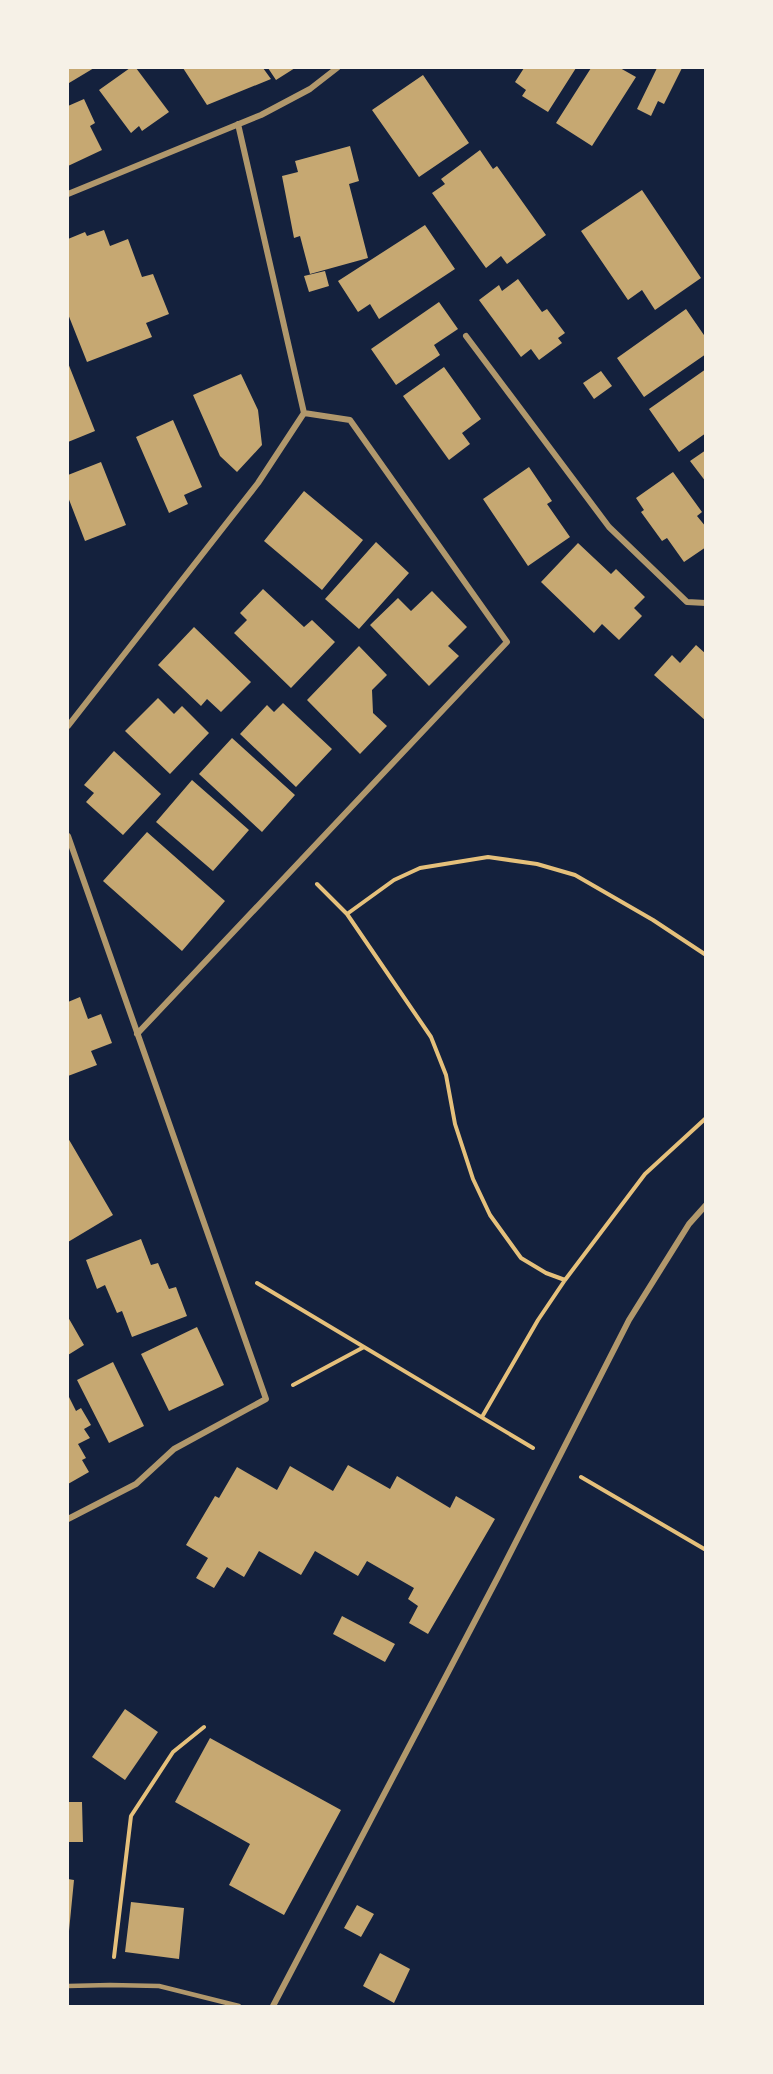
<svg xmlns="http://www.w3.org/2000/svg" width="773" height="2074" font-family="'DejaVu Sans',sans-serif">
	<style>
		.building { fill: #c6a872 }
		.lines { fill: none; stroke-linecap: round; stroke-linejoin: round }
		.path { stroke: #e5c07b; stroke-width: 4 }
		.service { stroke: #b1986c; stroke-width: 4.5 }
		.minor { stroke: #b1986c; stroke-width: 6 }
	</style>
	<rect width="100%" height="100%" fill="#14213d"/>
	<path class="building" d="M 68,68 L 94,68 L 69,83 Z
		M 130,68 L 136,68 L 169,112 L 142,131 L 139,126 L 131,133 L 99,90 Z
		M 183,68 L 263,68 L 271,79 L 207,105 Z
		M 268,68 L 295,68 L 276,80 Z
		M 524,68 L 576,68 L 548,112 L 522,96 L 526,90 L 515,82 Z
		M 591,68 L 620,68 L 636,77 L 592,146 L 556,123 Z
		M 657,68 L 682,68 L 664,104 L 658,101 L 651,116 L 637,109 Z
		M 423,75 L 469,143 L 419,177 L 372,110 Z
		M 84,99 L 95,123 L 90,126 L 102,150 L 68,166 L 68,106 Z
		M 350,146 L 359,181 L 349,184 L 368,258 L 310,274 L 300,236 L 294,238 L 282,176 L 298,172 L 295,161 Z
		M 480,150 L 493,169 L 497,166 L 546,235 L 507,264 L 501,256 L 486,268 L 432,193 L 445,184 L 441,179 Z
		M 642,190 L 701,278 L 655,310 L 642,290 L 628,300 L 581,231 Z
		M 425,225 L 455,269 L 379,319 L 370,304 L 358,312 L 338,281 Z
		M 104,230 L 110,246 L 128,239 L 142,277 L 153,274 L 169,314 L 146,323 L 152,337 L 87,362 L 68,314 L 68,239 L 85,232 L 87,236 Z
		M 325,271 L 329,286 L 309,292 L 304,276 Z
		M 518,279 L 542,312 L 547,309 L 565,333 L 558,338 L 562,343 L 539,360 L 531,349 L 521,357 L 479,300 L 499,285 L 502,291 Z
		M 439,302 L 458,329 L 434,345 L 440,355 L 396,385 L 371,349 Z
		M 686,309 L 706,338 L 706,354 L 644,397 L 617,358 Z
		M 68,363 L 95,431 L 68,442 Z
		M 444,367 L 481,419 L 462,433 L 470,444 L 449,460 L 403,396 Z
		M 706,369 L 706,433 L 679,452 L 649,409 Z
		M 601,371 L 612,386 L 594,399 L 583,383 Z
		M 241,374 L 258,410 L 262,445 L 237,472 L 220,456 L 193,395 Z
		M 173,420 L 202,487 L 184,495 L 188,504 L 169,513 L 136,437 Z
		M 706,450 L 706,482 L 690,461 Z
		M 101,462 L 126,525 L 85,541 L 68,497 L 68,475 Z
		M 529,467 L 552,501 L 547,504 L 570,537 L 528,566 L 483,499 Z
		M 673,472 L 702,512 L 697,516 L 706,527 L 706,547 L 684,562 L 667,538 L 662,541 L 641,512 L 644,510 L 636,498 Z
		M 304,491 L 363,540 L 322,590 L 264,541 Z
		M 376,542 L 409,573 L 359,629 L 325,599 Z
		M 578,543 L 611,574 L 616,569 L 645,597 L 634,608 L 642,616 L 619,640 L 602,624 L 594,633 L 541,582 Z
		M 263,589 L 304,627 L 312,620 L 335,642 L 291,688 L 234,633 L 247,620 L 240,613 Z
		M 432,591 L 467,627 L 448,646 L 459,656 L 429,686 L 370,625 L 398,598 L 411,611 Z
		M 194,627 L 251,682 L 221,712 L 207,699 L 201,706 L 158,665 Z
		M 696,645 L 706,654 L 706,721 L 654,675 L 672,655 L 680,663 Z
		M 359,646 L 387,675 L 372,690 L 373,713 L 387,726 L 360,754 L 307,700 Z
		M 158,698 L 174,714 L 182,706 L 209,733 L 170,774 L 125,731 Z
		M 283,703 L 332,749 L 296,787 L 240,734 L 267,705 L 274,712 Z
		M 232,738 L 295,795 L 262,832 L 199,774 Z
		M 114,751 L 161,794 L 123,835 L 86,802 L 94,793 L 84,785 Z
		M 192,780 L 249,830 L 213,871 L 156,822 Z
		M 147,832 L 225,901 L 182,951 L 103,881 Z
		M 80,997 L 88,1019 L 101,1014 L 112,1043 L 91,1051 L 97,1065 L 68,1076 L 68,1002 Z
		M 68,1138 L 113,1215 L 68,1242 Z
		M 141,1239 L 151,1265 L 158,1263 L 169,1289 L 176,1287 L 187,1316 L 132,1337 L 122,1311 L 117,1313 L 105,1285 L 97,1289 L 86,1260 Z
		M 68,1317 L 84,1345 L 68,1355 Z
		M 197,1327 L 224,1385 L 169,1411 L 141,1354 Z
		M 113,1362 L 144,1426 L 109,1443 L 77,1380 Z
		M 68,1395 L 76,1411 L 81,1408 L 91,1425 L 84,1429 L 90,1438 L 78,1444 L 86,1458 L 82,1460 L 89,1472 L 68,1484 Z
		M 348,1465 L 390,1489 L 397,1476 L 450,1508 L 456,1496 L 495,1519 L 428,1634 L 409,1623 L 418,1606 L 408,1599 L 414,1588 L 367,1561 L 358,1576 L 315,1551 L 301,1575 L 259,1551 L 244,1577 L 227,1567 L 214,1588 L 196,1578 L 208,1558 L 186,1545 L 215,1496 L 219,1498 L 237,1467 L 277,1490 L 290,1466 L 333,1491 Z
		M 342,1616 L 395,1644 L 385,1662 L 333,1634 Z
		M 125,1709 L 158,1732 L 125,1780 L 92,1757 Z
		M 210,1738 L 341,1810 L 284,1915 L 229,1885 L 250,1844 L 175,1802 Z
		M 68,1802 L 82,1802 L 83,1842 L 68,1842 Z
		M 68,1879 L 74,1880 L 69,1931 L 68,1931 Z
		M 131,1902 L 184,1908 L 179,1959 L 125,1952 Z
		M 357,1905 L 374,1914 L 361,1937 L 344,1928 Z
		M 380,1953 L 410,1969 L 394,2003 L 363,1986 Z"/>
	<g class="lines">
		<path class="path" d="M 317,884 L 347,914 L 431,1037 L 446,1075 L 455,1124 L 473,1179 L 490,1215 L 521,1258 L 546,1273 L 565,1280
			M 347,914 L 394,880 L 420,868 L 488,857 L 537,864 L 575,875 L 653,920 L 706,955
			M 257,1283 L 533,1448
			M 293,1385 L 364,1347
			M 482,1417 L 538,1320 L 565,1280 L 645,1174 L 706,1118
			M 581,1477 L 706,1550
			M 114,1957 L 131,1816 L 173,1752 L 204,1727"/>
		<path class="service" d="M 68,1986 L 110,1985 L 159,1986 L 239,2006"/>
		<path class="minor" d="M 68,194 L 261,115 L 310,89 L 337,68
			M 466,336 L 609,527 L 687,602 L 706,603
			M 68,726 L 258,483 L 304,413 L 238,124
			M 68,836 L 266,1399 L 174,1449 L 136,1484 L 68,1519
			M 137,1034 L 507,642 L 350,420 L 304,413
			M 273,2006 L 499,1575 L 629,1320 L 689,1224 L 706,1205"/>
	</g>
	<rect width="773" height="2074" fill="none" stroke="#f6f1e7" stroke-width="138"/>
</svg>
